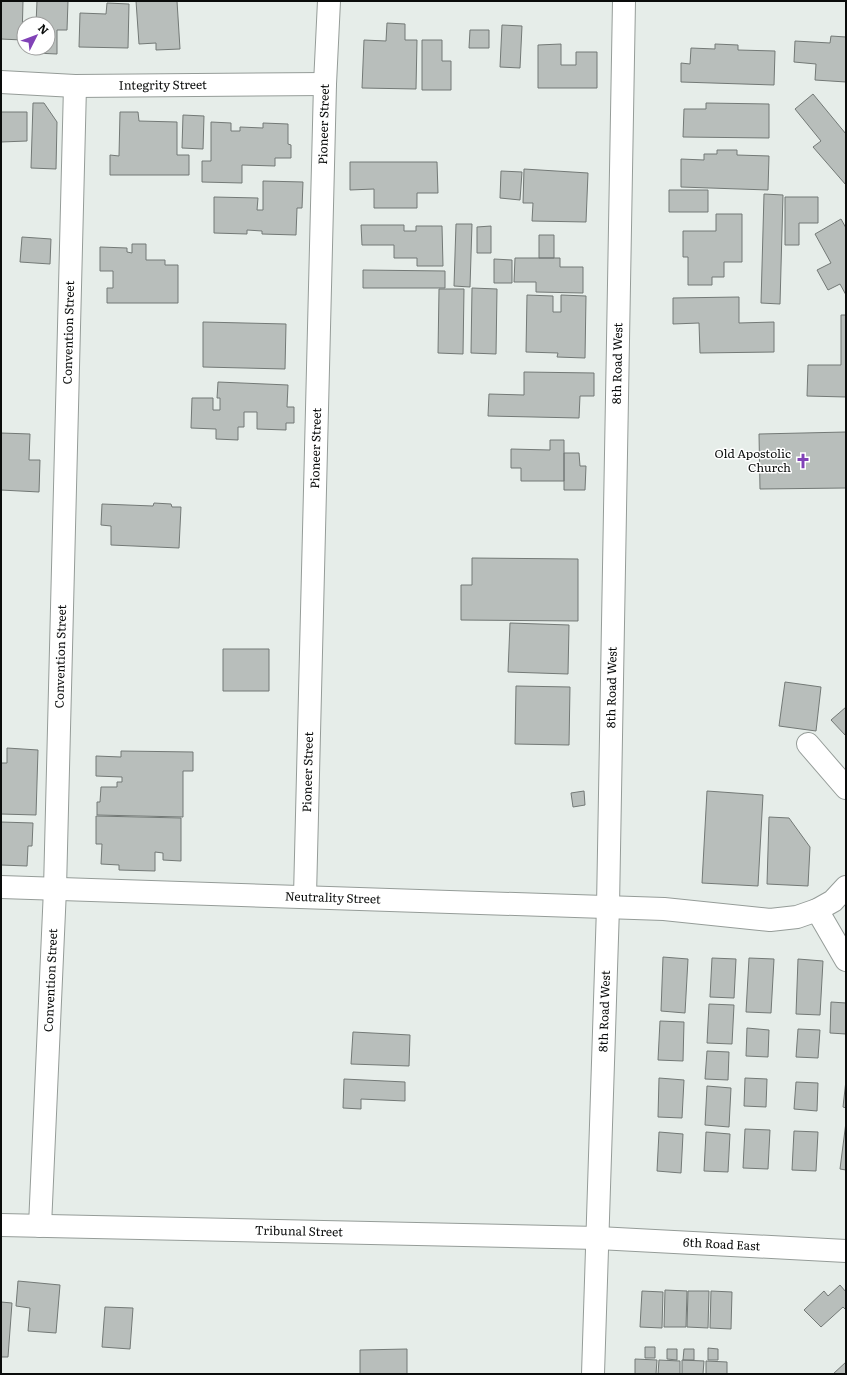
<svg xmlns="http://www.w3.org/2000/svg" width="847" height="1375" font-family="Literata,serif">
	<style>
		.building { fill: #b8bebb; stroke: #737976 }
		.lines { fill: none; stroke-linecap: round; stroke-linejoin: round }
		.minor-casing { stroke: #959c98; stroke-width: 24 }
		.minor { stroke: #fff; stroke-width: 22 }
		.labels { text-anchor: middle; stroke-width: 3; stroke-linejoin: round; paint-order: stroke }
		.street-label { font-size: 12px; fill: #0a0c0b; stroke: #fff }
		.poi-label { font-size: 12px; fill: #0a0c0b; stroke: #fff; text-anchor: end }
	</style>
	<rect width="100%" height="100%" fill="#e6ede9"/>
	<path class="building" d="M 1,1 L 23,1 L 22,40 L 1,39 Z
		M 37,1 L 68,1 L 67,30 L 57,30 L 57,54 L 35,53 L 35,48 L 48,48 L 48,24 L 36,24 Z
		M 136,1 L 177,1 L 180,49 L 156,50 L 156,43 L 139,44 Z
		M 107,3 L 129,4 L 128,48 L 79,47 L 80,13 L 106,14 Z
		M 387,23 L 405,24 L 405,40 L 417,40 L 416,89 L 362,88 L 364,40 L 386,41 Z
		M 502,25 L 522,26 L 520,68 L 500,67 Z
		M 470,30 L 489,30 L 489,48 L 469,48 Z
		M 831,36 L 846,37 L 846,82 L 815,80 L 816,64 L 794,62 L 795,41 L 830,43 Z
		M 422,40 L 442,40 L 442,61 L 451,61 L 451,90 L 422,90 Z
		M 561,44 L 561,65 L 576,65 L 576,52 L 597,52 L 597,88 L 538,88 L 538,45 Z
		M 715,44 L 738,45 L 738,50 L 775,51 L 774,85 L 681,82 L 681,63 L 690,64 L 691,48 L 715,49 Z
		M 813,94 L 846,134 L 846,185 L 813,147 L 821,141 L 795,109 Z
		M 33,103 L 44,103 L 57,122 L 56,169 L 31,168 Z
		M 706,103 L 769,104 L 769,138 L 683,137 L 684,109 L 706,109 Z
		M 1,112 L 27,112 L 27,141 L 1,142 Z
		M 120,112 L 138,112 L 139,121 L 177,122 L 177,155 L 189,155 L 189,175 L 110,175 L 110,155 L 119,156 Z
		M 183,115 L 204,116 L 203,149 L 182,148 Z
		M 211,122 L 231,123 L 231,131 L 240,131 L 240,127 L 263,128 L 263,123 L 288,124 L 288,144 L 291,145 L 291,158 L 275,158 L 275,166 L 242,165 L 242,183 L 202,182 L 202,161 L 211,161 Z
		M 717,150 L 737,150 L 737,155 L 769,156 L 768,190 L 681,187 L 681,159 L 704,160 L 704,154 L 717,154 Z
		M 350,162 L 437,162 L 438,193 L 417,193 L 417,208 L 374,208 L 374,189 L 350,190 Z
		M 524,169 L 588,173 L 586,222 L 532,221 L 533,203 L 523,203 Z
		M 501,171 L 522,172 L 520,200 L 500,198 Z
		M 263,181 L 303,182 L 302,208 L 297,208 L 296,235 L 262,234 L 262,231 L 247,230 L 247,234 L 214,233 L 214,197 L 258,198 L 257,210 L 263,210 Z
		M 669,190 L 708,190 L 708,212 L 669,212 Z
		M 764,194 L 783,195 L 780,304 L 761,303 Z
		M 785,197 L 818,197 L 818,223 L 799,223 L 799,245 L 785,245 Z
		M 716,214 L 742,214 L 742,262 L 724,262 L 724,277 L 712,277 L 712,285 L 688,285 L 688,257 L 683,257 L 683,231 L 716,231 Z
		M 841,219 L 846,228 L 846,295 L 840,284 L 828,290 L 817,270 L 831,263 L 815,234 Z
		M 456,224 L 472,224 L 470,287 L 454,286 Z
		M 361,225 L 404,225 L 404,231 L 416,231 L 416,226 L 442,226 L 443,266 L 417,266 L 417,258 L 394,258 L 394,245 L 362,245 Z
		M 491,226 L 491,253 L 477,253 L 477,227 Z
		M 539,235 L 554,235 L 554,258 L 539,258 Z
		M 22,237 L 51,239 L 50,264 L 20,262 Z
		M 132,244 L 146,244 L 146,260 L 165,260 L 165,265 L 178,265 L 178,303 L 107,303 L 107,288 L 113,288 L 113,271 L 100,271 L 100,247 L 127,248 L 127,252 L 132,253 Z
		M 515,258 L 560,258 L 560,267 L 583,267 L 583,293 L 536,292 L 536,282 L 514,282 Z
		M 494,259 L 512,260 L 512,283 L 494,283 Z
		M 363,270 L 445,271 L 445,288 L 363,288 Z
		M 472,288 L 497,289 L 496,354 L 471,353 Z
		M 439,289 L 464,289 L 463,354 L 438,353 Z
		M 527,295 L 553,296 L 553,312 L 561,312 L 561,295 L 586,296 L 585,358 L 557,357 L 558,353 L 526,352 Z
		M 739,297 L 739,323 L 774,322 L 774,352 L 700,353 L 699,323 L 673,324 L 673,298 Z
		M 841,315 L 846,315 L 846,397 L 807,396 L 808,365 L 841,365 Z
		M 203,322 L 286,324 L 285,369 L 203,367 Z
		M 524,372 L 594,373 L 594,396 L 580,396 L 579,418 L 488,416 L 489,394 L 524,395 Z
		M 218,382 L 288,385 L 287,407 L 294,407 L 294,423 L 286,423 L 286,430 L 257,429 L 257,412 L 244,412 L 244,427 L 238,427 L 238,440 L 216,439 L 216,429 L 191,428 L 192,398 L 213,398 L 213,410 L 220,410 L 220,398 L 217,398 Z
		M 846,432 L 846,488 L 760,489 L 759,434 Z
		M 1,433 L 30,434 L 29,460 L 40,460 L 39,492 L 1,490 Z
		M 550,440 L 564,440 L 564,481 L 521,481 L 521,468 L 511,468 L 511,449 L 550,450 Z
		M 564,453 L 579,453 L 580,466 L 586,466 L 585,490 L 564,490 Z
		M 154,503 L 171,504 L 172,507 L 181,507 L 179,548 L 111,545 L 111,526 L 101,525 L 102,504 L 153,506 Z
		M 472,558 L 578,559 L 578,621 L 461,620 L 461,585 L 472,585 Z
		M 510,623 L 569,625 L 568,674 L 508,672 Z
		M 223,649 L 269,649 L 269,691 L 223,691 Z
		M 785,682 L 821,687 L 816,731 L 779,726 Z
		M 516,686 L 570,687 L 569,745 L 515,744 Z
		M 846,707 L 846,736 L 831,720 Z
		M 7,748 L 38,750 L 36,815 L 1,814 L 1,763 L 7,763 Z
		M 121,751 L 193,752 L 193,771 L 183,771 L 183,817 L 97,815 L 97,802 L 100,802 L 101,787 L 117,787 L 117,782 L 122,782 L 122,777 L 96,776 L 96,756 L 121,757 Z
		M 584,791 L 585,805 L 573,807 L 571,793 Z
		M 707,791 L 763,795 L 758,886 L 702,883 Z
		M 96,816 L 181,818 L 181,861 L 163,860 L 163,853 L 155,852 L 155,871 L 119,870 L 119,865 L 101,864 L 102,844 L 96,844 Z
		M 769,817 L 789,818 L 810,847 L 808,886 L 767,884 Z
		M 1,822 L 33,823 L 32,846 L 28,846 L 27,866 L 1,865 Z
		M 663,957 L 688,959 L 685,1013 L 661,1011 Z
		M 712,958 L 736,959 L 734,998 L 710,997 Z
		M 749,958 L 774,959 L 771,1013 L 746,1012 Z
		M 798,959 L 823,961 L 820,1015 L 796,1014 Z
		M 831,1002 L 846,1003 L 846,1034 L 830,1033 Z
		M 709,1004 L 734,1005 L 732,1044 L 707,1043 Z
		M 660,1021 L 684,1022 L 683,1061 L 658,1060 Z
		M 747,1028 L 769,1030 L 768,1057 L 746,1056 Z
		M 798,1029 L 820,1030 L 818,1058 L 796,1057 Z
		M 353,1032 L 410,1035 L 409,1066 L 351,1064 Z
		M 707,1051 L 729,1052 L 728,1080 L 705,1079 Z
		M 659,1078 L 684,1080 L 682,1118 L 658,1117 Z
		M 745,1078 L 767,1079 L 766,1107 L 744,1106 Z
		M 344,1079 L 405,1082 L 405,1101 L 361,1099 L 361,1109 L 343,1108 Z
		M 846,1080 L 846,1108 L 843,1107 Z
		M 796,1082 L 818,1083 L 817,1111 L 794,1109 Z
		M 707,1086 L 731,1088 L 729,1127 L 705,1125 Z
		M 846,1122 L 846,1170 L 840,1169 Z
		M 745,1129 L 770,1130 L 768,1169 L 743,1168 Z
		M 794,1131 L 818,1132 L 816,1171 L 792,1170 Z
		M 659,1132 L 683,1134 L 681,1173 L 657,1171 Z
		M 706,1132 L 730,1134 L 728,1172 L 704,1171 Z
		M 18,1281 L 60,1285 L 56,1333 L 28,1331 L 30,1308 L 16,1306 Z
		M 840,1285 L 846,1292 L 846,1310 L 843,1307 L 821,1327 L 804,1310 L 824,1291 L 828,1296 Z
		M 665,1290 L 687,1291 L 686,1327 L 664,1327 Z
		M 642,1291 L 663,1292 L 662,1328 L 640,1327 Z
		M 688,1291 L 709,1291 L 708,1328 L 687,1327 Z
		M 711,1291 L 732,1292 L 731,1329 L 710,1328 Z
		M 1,1302 L 12,1303 L 8,1357 L 1,1357 Z
		M 105,1307 L 133,1308 L 130,1349 L 102,1347 Z
		M 645,1347 L 655,1347 L 655,1358 L 645,1358 Z
		M 708,1348 L 718,1349 L 718,1360 L 708,1360 Z
		M 407,1349 L 407,1374 L 360,1374 L 360,1350 Z
		M 667,1349 L 677,1349 L 677,1360 L 667,1359 Z
		M 684,1349 L 694,1349 L 694,1360 L 683,1360 Z
		M 635,1359 L 657,1360 L 656,1374 L 635,1374 Z
		M 659,1360 L 680,1361 L 680,1374 L 658,1374 Z
		M 682,1360 L 704,1361 L 703,1374 L 682,1374 Z
		M 706,1361 L 727,1362 L 727,1374 L 706,1374 Z
		M 846,1362 L 846,1374 L 833,1374 Z"/>
	<g class="lines">
		<defs>
			<g id="minor">
				<path id="s1" d="M 1,82 L 75,86 L 325,84"/>
				<path d="M 808,744 L 846,788"/>
				<path id="s2" d="M 1,887 L 664,909 L 770,920 L 797,917 L 817,910 L 833,901 L 846,887"/>
				<path id="s3" d="M 305,896 L 325,84 L 329,1"/>
				<path d="M 817,910 L 846,960"/>
				<path id="s4" d="M 1,1225 L 598,1238 L 846,1251"/>
				<path id="s5" d="M 40,1226 L 55,889 L 75,86"/>
				<path id="s6" d="M 593,1374 L 608,907 L 624,1"/>
			</g>
		</defs>
		<use href="#minor" class="minor-casing"/>
		<use href="#minor" class="minor"/>
	</g>
	<defs>
		<symbol id="church-bare" viewBox="-9 -9 18 18"><path d="M-1.2-6h2.4v3.5h3.3v2.4h-3.3V6h-2.4V-.1h-3.3v-2.4h3.3Z" fill="#8142b7" stroke="#fff" stroke-width="2.5" paint-order="stroke"/></symbol>
	</defs>
	<g fill-rule="evenodd">
		<use href="#church-bare" x="792" y="450" width="22" height="22"/>
	</g>
	<g class="labels">
		<g class="street-label">
			<text dy="4" stroke="none"><textPath href="#s1" startOffset="162">Integrity Street</textPath></text>
			<text dy="4" stroke="none"><textPath href="#s3" startOffset="772">Pioneer Street</textPath></text>
			<text dy="4" stroke="none"><textPath href="#s5" startOffset="894">Convention Street</textPath></text>
			<text dy="4" stroke="none"><textPath href="#s6" startOffset="1011">8th Road West</textPath></text>
			<text dy="4" stroke="none"><textPath href="#s3" startOffset="448">Pioneer Street</textPath></text>
			<text dy="4" stroke="none"><textPath href="#s5" startOffset="570">Convention Street</textPath></text>
			<text dy="4" stroke="none"><textPath href="#s6" startOffset="687">8th Road West</textPath></text>
			<text dy="4" stroke="none"><textPath href="#s3" startOffset="124">Pioneer Street</textPath></text>
			<text dy="4" stroke="none"><textPath href="#s2" startOffset="332">Neutrality Street</textPath></text>
			<text dy="4" stroke="none"><textPath href="#s5" startOffset="246">Convention Street</textPath></text>
			<text dy="4" stroke="none"><textPath href="#s6" startOffset="363">8th Road West</textPath></text>
			<text dy="4" stroke="none"><textPath href="#s4" startOffset="298">Tribunal Street</textPath></text>
			<text dy="4" stroke="none"><textPath href="#s4" startOffset="721">6th Road East</textPath></text>
		</g>
		<g class="poi-label">
			<text x="791" y="458">Old Apostolic<tspan x="791" dy="14">Church</tspan></text>
		</g>
	</g>
	<rect width="847" height="1375" fill="none" stroke="#0a0c0b" stroke-width="4"/>
	<g transform="translate(36 36) rotate(48)"><circle r="19" fill="#ffffff" stroke="#9d9e9d"/>
	<path d="M0-3L7 15L0 10L-7 15Z" fill="#8142b7"/>
	<text y="-6" font-size="11" font-weight="bold" text-anchor="middle" fill="#0a0c0b">N</text>
	</g>
</svg>
